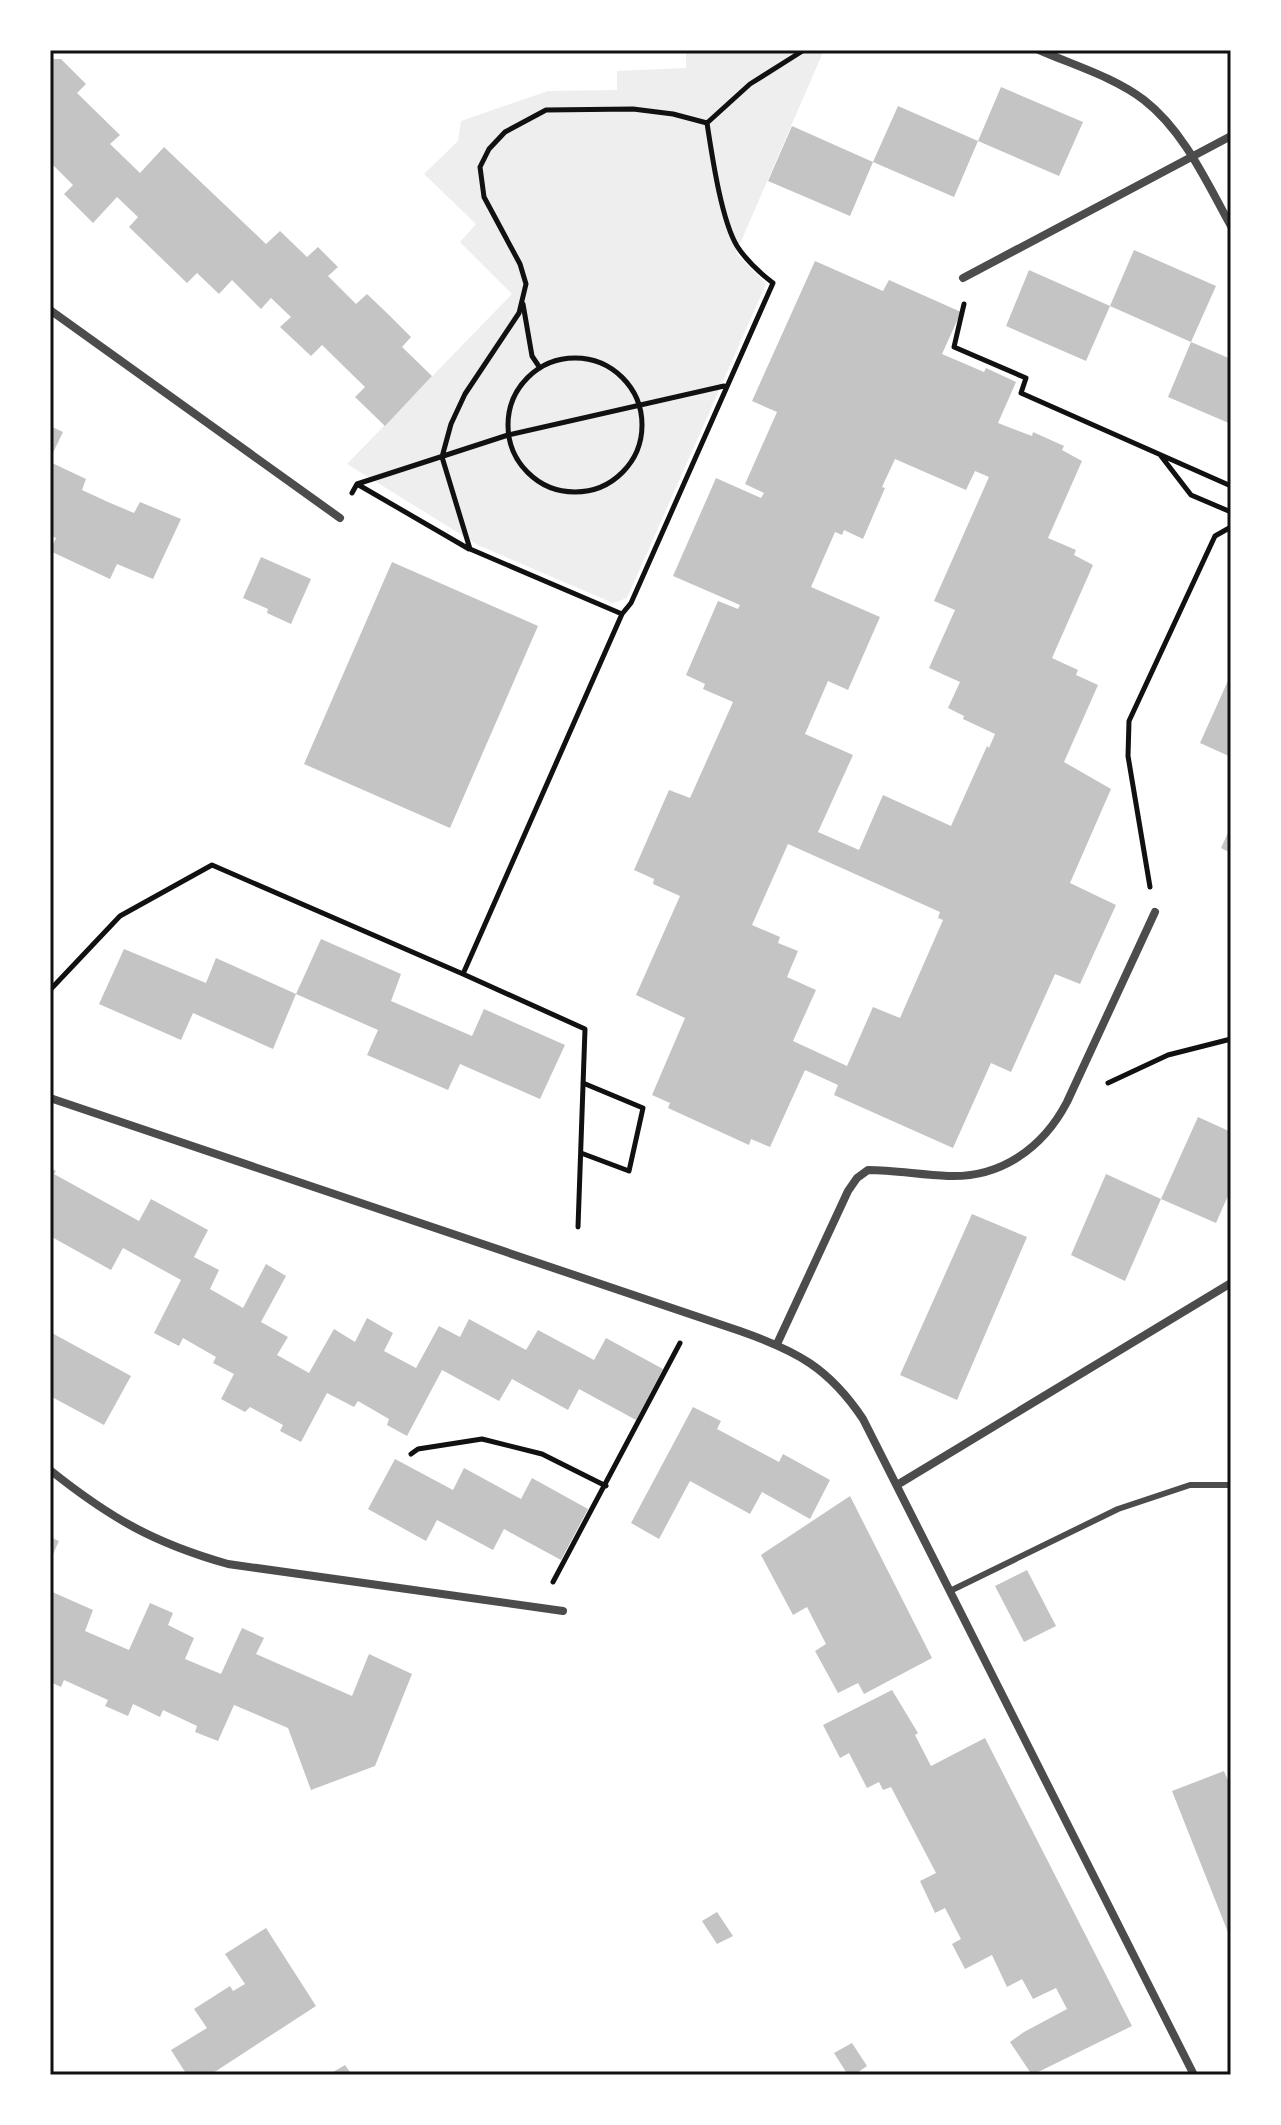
<svg xmlns="http://www.w3.org/2000/svg" width="1281" height="2125" font-family="Lato,sans-serif">
	<style>
		.green { fill: #eee }
		.building { fill: #c4c4c4; fill-rule: evenodd }
		.lines { fill: none; stroke-linecap: round; stroke-linejoin: round }
		.path { stroke: #111; stroke-width: 5 }
		.service { stroke: #4c4c4c; stroke-width: 6 }
		.minor { stroke: #4c4c4c; stroke-width: 8 }
		.neatline { fill: none; stroke: #111; stroke-width: 3 }
	</style>
	<rect width="100%" height="100%" fill="#fff"/>
	<path class="green" d="M 686,50 L 824,50 L 736,253 L 766,284 L 627,598 L 613,603 L 478,545 L 347,464 L 512,294 L 460,242 L 476,224 L 424,174 L 458,141 L 461,121 L 548,91 L 617,90 L 617,71 L 686,68 Z"/>
	<path class="building" d="M 50,59 L 61,59 L 86,84 L 77,93 L 120,135 L 110,144 L 140,173 L 164,147 L 266,244 L 280,231 L 307,257 L 318,247 L 338,267 L 328,276 L 356,304 L 367,294 L 390,316 L 411,337 L 402,347 L 432,376 L 385,426 L 355,397 L 365,387 L 322,345 L 311,356 L 280,327 L 291,317 L 271,298 L 261,309 L 232,280 L 219,294 L 197,273 L 187,283 L 129,227 L 138,217 L 117,197 L 93,223 L 64,194 L 73,185 L 50,162 Z
		M 1001,87 L 1083,122 L 1059,176 L 978,141 Z
		M 898,106 L 978,141 L 954,197 L 873,162 Z
		M 792,126 L 873,162 L 850,216 L 768,181 Z
		M 1134,250 L 1216,286 L 1191,342 L 1231,359 L 1231,424 L 1168,397 L 1191,342 L 1110,306 Z
		M 815,261 L 883,291 L 889,280 L 961,312 L 942,354 L 984,372 L 986,368 L 1016,382 L 998,423 L 1032,436 L 1033,432 L 1064,446 L 1062,450 L 1082,461 L 1048,538 L 1076,550 L 1074,555 L 1093,565 L 1052,658 L 1078,670 L 1076,675 L 1098,685 L 1064,762 L 1111,789 L 1070,883 L 1116,905 L 1080,984 L 1055,974 L 1011,1072 L 991,1063 L 953,1148 L 834,1095 L 838,1085 L 805,1070 L 770,1147 L 751,1139 L 749,1145 L 668,1108 L 670,1103 L 652,1095 L 685,1018 L 636,995 L 680,896 L 653,884 L 654,879 L 634,870 L 669,790 L 690,798 L 733,702 L 703,689 L 705,684 L 686,675 L 718,601 L 738,609 L 740,605 L 673,576 L 716,478 L 761,498 L 764,493 L 745,484 L 777,412 L 752,401 ZM 895,459 L 966,490 L 975,471 L 989,477 L 934,601 L 955,610 L 929,668 L 960,682 L 948,708 L 964,716 L 963,719 L 995,734 L 989,748 L 987,746 L 951,826 L 883,795 L 859,850 L 818,832 L 853,755 L 805,734 L 828,681 L 848,690 L 880,617 L 811,587 L 835,532 L 842,535 L 844,530 L 863,539 L 885,488 L 882,487 ZM 788,844 L 940,912 L 938,918 L 943,920 L 900,1018 L 873,1007 L 847,1066 L 793,1041 L 816,990 L 787,977 L 798,951 L 778,943 L 780,937 L 752,925 Z
		M 1029,270 L 1110,306 L 1086,361 L 1006,326 Z
		M 50,426 L 63,432 L 50,459 Z
		M 50,462 L 86,479 L 82,490 L 108,502 L 134,513 L 140,502 L 181,519 L 153,579 L 117,564 L 110,579 L 50,551 L 56,538 L 50,535 Z
		M 261,557 L 311,579 L 291,624 L 267,613 L 268,609 L 243,598 Z
		M 392,562 L 538,626 L 450,828 L 304,764 Z
		M 1231,674 L 1231,757 L 1200,743 Z
		M 1231,826 L 1231,853 L 1221,848 Z
		M 321,939 L 401,974 L 391,1001 L 472,1036 L 484,1009 L 565,1045 L 540,1099 L 460,1064 L 448,1090 L 367,1055 L 378,1030 L 296,994 Z
		M 124,949 L 206,983 L 216,958 L 296,994 L 273,1049 L 193,1013 L 181,1040 L 99,1004 Z
		M 1198,1117 L 1231,1132 L 1231,1189 L 1216,1223 L 1161,1199 Z
		M 50,1168 L 56,1171 L 54,1174 L 139,1221 L 151,1199 L 208,1230 L 194,1257 L 219,1270 L 210,1289 L 243,1308 L 266,1264 L 286,1276 L 261,1322 L 288,1337 L 277,1355 L 309,1373 L 334,1329 L 355,1342 L 367,1318 L 393,1333 L 384,1351 L 416,1368 L 439,1326 L 460,1337 L 469,1319 L 526,1350 L 538,1330 L 594,1360 L 606,1338 L 663,1369 L 636,1420 L 579,1389 L 568,1410 L 512,1379 L 499,1401 L 442,1370 L 407,1436 L 387,1425 L 389,1419 L 358,1401 L 354,1407 L 327,1393 L 301,1442 L 280,1431 L 283,1425 L 250,1407 L 245,1412 L 221,1399 L 234,1374 L 213,1363 L 216,1357 L 183,1338 L 179,1346 L 154,1333 L 181,1280 L 123,1248 L 111,1270 L 50,1236 Z
		M 1106,1174 L 1161,1199 L 1125,1281 L 1071,1255 Z
		M 972,1214 L 1027,1237 L 957,1400 L 900,1375 Z
		M 50,1332 L 131,1376 L 104,1425 L 50,1396 Z
		M 693,1407 L 721,1421 L 717,1429 L 779,1462 L 783,1454 L 830,1480 L 810,1519 L 762,1492 L 750,1514 L 690,1481 L 659,1539 L 631,1523 Z
		M 395,1459 L 453,1490 L 464,1468 L 521,1499 L 532,1478 L 588,1509 L 561,1560 L 504,1529 L 493,1550 L 437,1520 L 426,1541 L 368,1509 Z
		M 850,1496 L 932,1658 L 864,1694 L 858,1683 L 838,1693 L 815,1651 L 826,1644 L 807,1607 L 793,1615 L 761,1555 Z
		M 50,1537 L 59,1541 L 50,1561 Z
		M 1027,1570 L 1056,1626 L 1024,1642 L 995,1586 Z
		M 50,1591 L 93,1610 L 85,1631 L 129,1650 L 150,1603 L 173,1613 L 168,1625 L 194,1638 L 185,1659 L 221,1674 L 242,1628 L 264,1638 L 256,1654 L 352,1696 L 369,1654 L 412,1674 L 375,1766 L 311,1790 L 288,1728 L 234,1705 L 218,1741 L 195,1732 L 197,1726 L 163,1710 L 160,1717 L 133,1704 L 128,1716 L 105,1706 L 108,1700 L 64,1680 L 61,1687 L 50,1682 Z
		M 892,1690 L 918,1733 L 915,1735 L 931,1766 L 985,1738 L 1132,2026 L 1032,2075 L 1010,2042 L 1024,2032 L 1067,2009 L 1056,1988 L 1033,1999 L 1022,1979 L 1007,1987 L 992,1955 L 965,1969 L 952,1944 L 961,1939 L 945,1908 L 935,1913 L 920,1881 L 936,1873 L 891,1787 L 883,1790 L 879,1782 L 867,1788 L 849,1753 L 840,1758 L 823,1725 Z
		M 1224,1771 L 1231,1788 L 1231,1940 L 1172,1791 Z
		M 717,1912 L 733,1936 L 717,1944 L 702,1921 Z
		M 266,1928 L 316,2006 L 210,2075 L 187,2075 L 171,2050 L 207,2028 L 194,2009 L 230,1986 L 233,1991 L 245,1984 L 225,1954 Z
		M 852,2043 L 867,2066 L 854,2075 L 848,2075 L 834,2053 Z
		M 345,2065 L 352,2075 L 328,2075 Z"/>
	<g class="lines">
		<path class="path" d="M 523,304 L 532,356 L 540,368
			M 964,304 L 954,347 L 1026,378 L 1021,393 L 1231,486
			M508 425a67 67 0 1 1 134 0a67 67 0 1 1-134 0Z
			M 1161,456 L 1191,495 L 1231,512
			M 357,484 L 469,549
			M 352,493 L 357,484 L 508,435 L 724,386
			M 622,614 L 631,603 L 773,283 C 760,273 746,260 737,246 C 721,219 712,155 707,123 L 750,84 L 804,50
			M 1150,887 L 1128,756 L 1129,721 L 1215,536 L 1231,527
			M 463,974 L 585,1029 L 578,1227
			M 50,990 L 120,916 L 212,865 L 463,974 L 622,614 L 470,549 L 442,457 L 451,424 L 465,394 L 519,313 L 526,284 L 520,264 L 484,197 L 480,167 L 489,149 L 505,132 L 546,110 L 633,109 L 673,114 L 707,123
			M 1108,1083 L 1168,1055 L 1231,1039
			M 581,1153 L 629,1171 L 643,1108 L 583,1083
			M 411,1454 L 418,1449 L 482,1439 L 542,1454 L 606,1486
			M 553,1582 L 680,1343"/>
		<path class="service" d="M 950,1591 L 1118,1509 L 1190,1485 L 1231,1485"/>
		<path class="minor" d="M 1039,50 C 1073,65 1114,77 1144,100 C 1184,131 1207,183 1231,226
			M 963,278 L 1231,136
			M 50,310 L 340,518
			M 50,1098 L 740,1331 C 797,1351 829,1368 863,1419 L 1194,2075
			M 777,1344 L 848,1191 L 857,1178 L 868,1170 C 894,1170 921,1175 948,1176 C 1001,1178 1043,1148 1067,1102 L 1155,912
			M 50,1470 C 110,1518 154,1543 228,1564 L 563,1611
			M 897,1485 L 1231,1283"/>
	</g>
	<rect width="1281" height="2125" fill="none" stroke="#ffffff" stroke-width="104"/>
	<rect x="52" y="52" width="1177" height="2021" class="neatline"/>
</svg>
